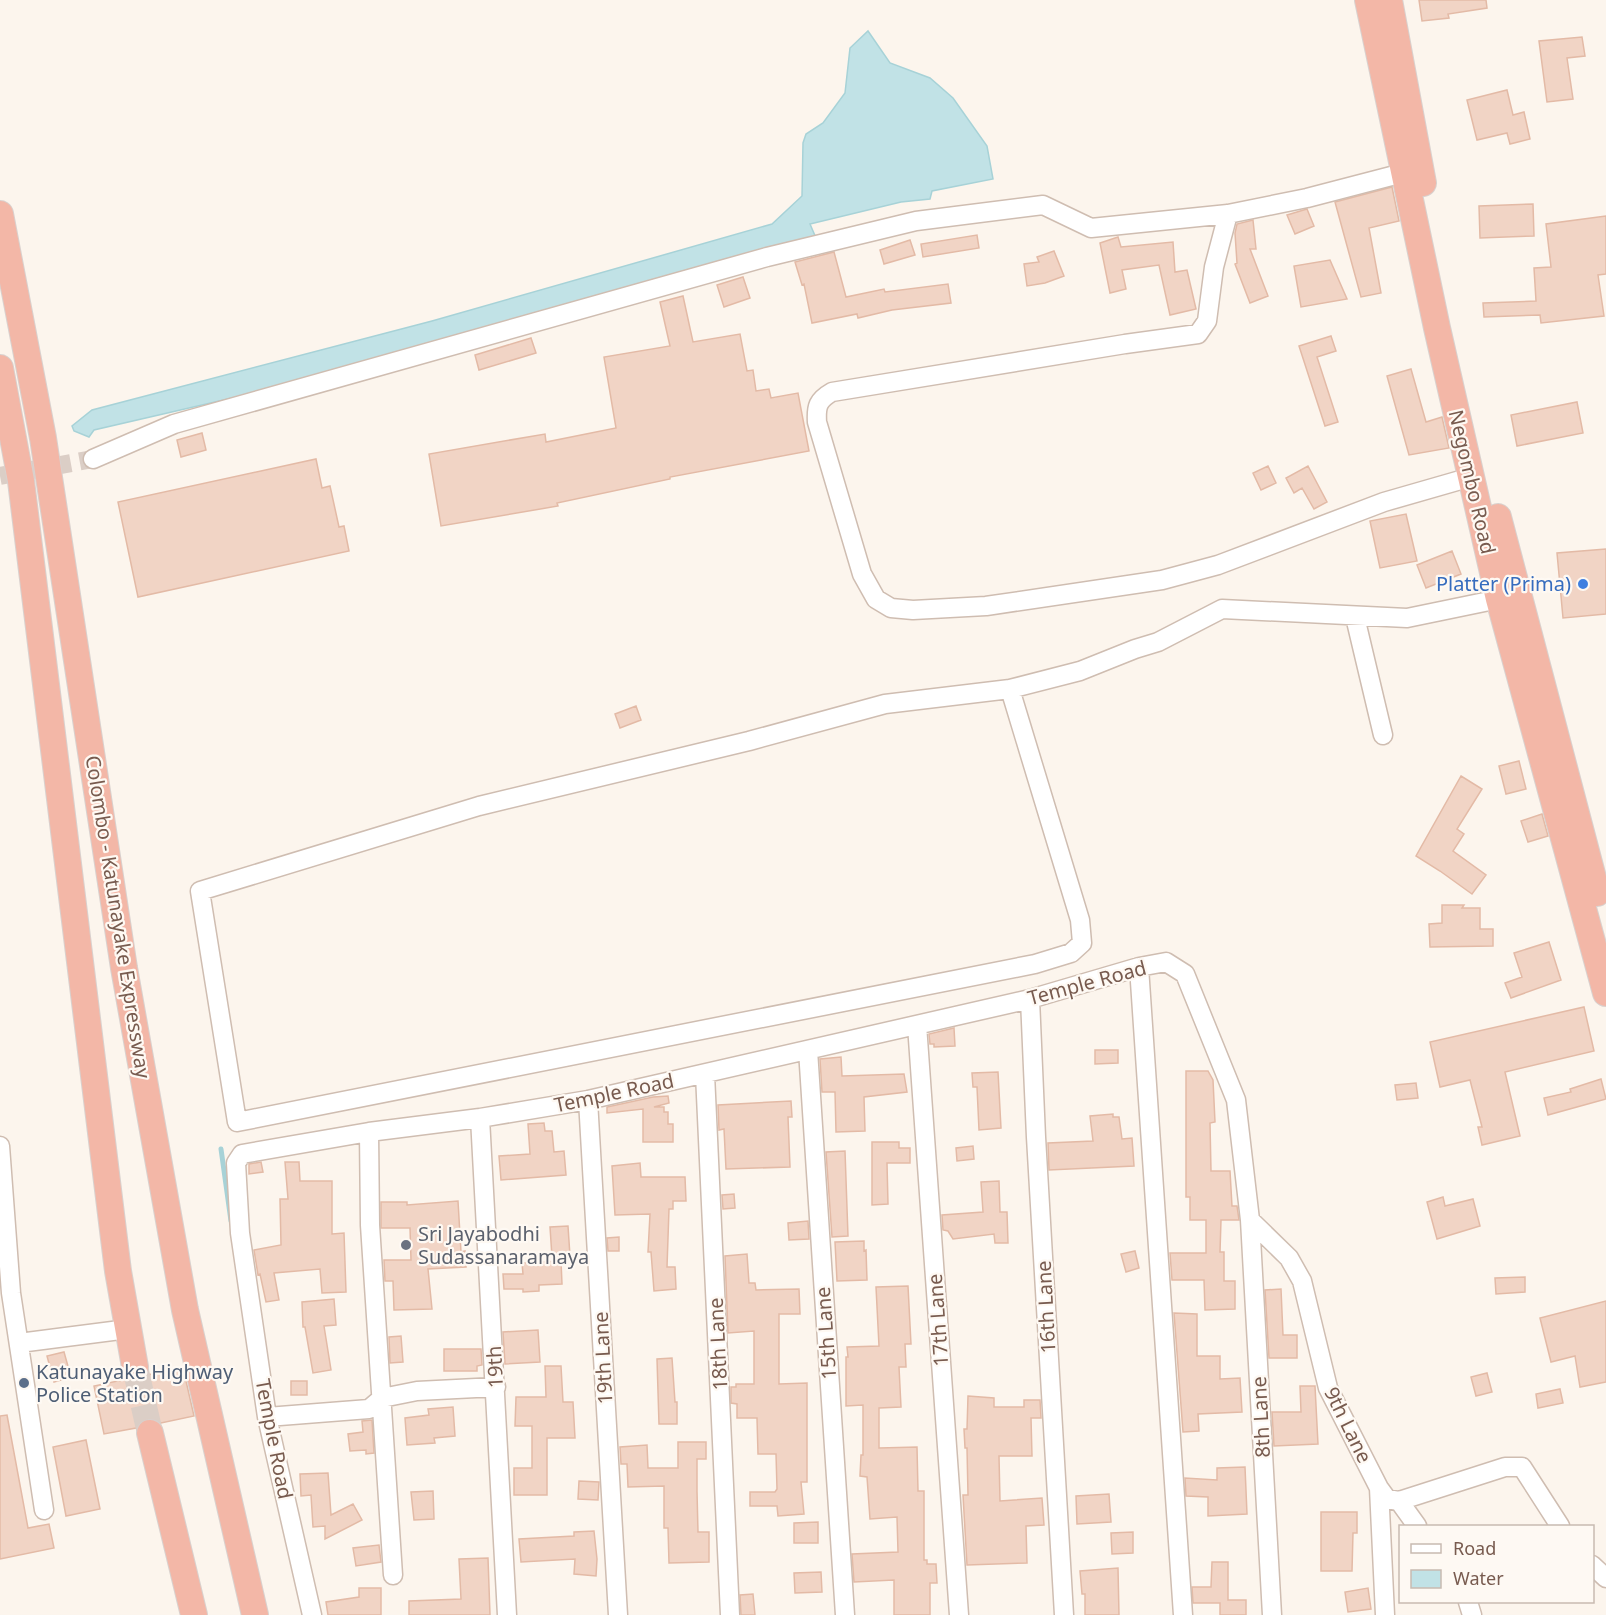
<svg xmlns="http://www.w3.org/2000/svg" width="1606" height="1615" font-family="'Noto Sans',sans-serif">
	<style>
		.water { fill: #c1e2e6; stroke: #a7d2d7; stroke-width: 1.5 }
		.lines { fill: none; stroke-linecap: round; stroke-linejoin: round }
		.stream { stroke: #a7d2d7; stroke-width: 5 }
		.building { fill: #f1d4c5; stroke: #e3baa6; stroke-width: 1.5 }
		.minor-tunnel { stroke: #dbcec6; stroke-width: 18; stroke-dasharray: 18 9; stroke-linecap: butt }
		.highway-tunnel { stroke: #dbcec6; stroke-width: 26; stroke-dasharray: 26 13; stroke-linecap: butt }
		.minor-casing { stroke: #cfbdb1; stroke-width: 21 }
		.highway-casing { stroke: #d9d1ce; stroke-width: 28 }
		.minor { stroke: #fff; stroke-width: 18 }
		.highway { stroke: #f3b7a7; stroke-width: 26 }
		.shop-dot { fill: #3f7fe0; stroke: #fef9f3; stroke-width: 2 }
		.worship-dot { fill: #6b7280; stroke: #fef9f3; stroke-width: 2 }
		.service-dot { fill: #5c6f8a; stroke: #fef9f3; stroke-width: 2 }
		.labels { text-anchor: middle; stroke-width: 4.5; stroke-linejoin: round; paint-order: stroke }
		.street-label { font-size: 20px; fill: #785b4f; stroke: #fef9f3 }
		.shop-label { font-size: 20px; fill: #366cbe; stroke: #fef9f3; text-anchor: end }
		.worship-label { font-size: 20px; fill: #5b616d; stroke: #fef9f3; text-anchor: start }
		.service-label { font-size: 20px; fill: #4e5e75; stroke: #fef9f3; text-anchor: start }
	</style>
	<rect width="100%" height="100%" fill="#fcf5ed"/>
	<path class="water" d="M 868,31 L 890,63 L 930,78 L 953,98 L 987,146 L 993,179 L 932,191 L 930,199 L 901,202 L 810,224 L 816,238 L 306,381 L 94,430 L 89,437 L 74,431 L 72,426 L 92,410 L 432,321 L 772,224 L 802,196 L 803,143 L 806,134 L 823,123 L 845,93 L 850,48 Z"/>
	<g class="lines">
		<path class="stream" d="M 221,1149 L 231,1221"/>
	</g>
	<path class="building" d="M 1419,0 L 1486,0 L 1487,8 L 1448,14 L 1449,18 L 1422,21 Z
		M 1582,37 L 1585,56 L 1567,58 L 1573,99 L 1547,102 L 1539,41 Z
		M 1507,90 L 1513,115 L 1524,112 L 1530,139 L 1510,144 L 1507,133 L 1477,140 L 1467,100 Z
		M 1392,187 L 1399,221 L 1369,228 L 1381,293 L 1361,297 L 1335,202 Z
		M 1533,204 L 1534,236 L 1480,238 L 1479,206 Z
		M 1307,209 L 1314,226 L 1295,234 L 1287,215 Z
		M 1606,216 L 1606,274 L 1598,275 L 1604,316 L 1541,323 L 1540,315 L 1484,317 L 1483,303 L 1536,301 L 1534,268 L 1551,267 L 1546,224 Z
		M 1253,220 L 1256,249 L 1250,249 L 1268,296 L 1250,303 L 1235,264 L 1237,263 L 1235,233 L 1237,224 Z
		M 977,235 L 979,248 L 923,257 L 921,244 Z
		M 1118,237 L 1121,247 L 1173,242 L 1175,272 L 1187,270 L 1196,309 L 1170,315 L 1159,265 L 1122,270 L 1126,289 L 1110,293 L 1100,243 Z
		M 910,240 L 915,255 L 884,264 L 880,250 Z
		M 1054,251 L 1064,276 L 1045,283 L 1027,286 L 1024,264 L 1039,262 L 1037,257 Z
		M 834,252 L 846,297 L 884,289 L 885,292 L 948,284 L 951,303 L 892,310 L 858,318 L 857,314 L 812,323 L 804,284 L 802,285 L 795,262 Z
		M 1330,260 L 1347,299 L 1301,307 L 1294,266 Z
		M 743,277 L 750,298 L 724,307 L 717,285 Z
		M 683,296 L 693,342 L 740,334 L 747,371 L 753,370 L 756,391 L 769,389 L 771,398 L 798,393 L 809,451 L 670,477 L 670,479 L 557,503 L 558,506 L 441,526 L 429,454 L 545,434 L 546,442 L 616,428 L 604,357 L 670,346 L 660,302 Z
		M 1331,336 L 1336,351 L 1317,357 L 1338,422 L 1325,426 L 1299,346 Z
		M 531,338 L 536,353 L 479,370 L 475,355 Z
		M 1411,369 L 1426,422 L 1442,417 L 1449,448 L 1409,455 L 1387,376 Z
		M 1577,402 L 1583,433 L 1517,446 L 1511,415 Z
		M 202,433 L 206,450 L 181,457 L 177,440 Z
		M 316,459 L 322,488 L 330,486 L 339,527 L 344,526 L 349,551 L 138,597 L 118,502 Z
		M 1268,466 L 1276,483 L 1261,490 L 1253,473 Z
		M 1308,466 L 1327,502 L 1314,509 L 1302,488 L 1294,493 L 1286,478 Z
		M 1406,514 L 1417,561 L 1380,568 L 1370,521 Z
		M 1606,549 L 1606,614 L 1563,618 L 1557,553 Z
		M 1452,551 L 1461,574 L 1426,588 L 1417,565 Z
		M 636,706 L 641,720 L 620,728 L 615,714 Z
		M 1519,761 L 1526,789 L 1506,794 L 1499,766 Z
		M 1461,776 L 1482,789 L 1457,829 L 1464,834 L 1453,851 L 1486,875 L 1472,894 L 1440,871 L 1416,856 Z
		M 1542,814 L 1548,836 L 1528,842 L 1521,821 Z
		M 1442,905 L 1464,905 L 1462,908 L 1480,908 L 1480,929 L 1493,929 L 1493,946 L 1430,947 L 1429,924 L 1442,923 Z
		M 1549,942 L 1561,980 L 1511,998 L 1505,983 L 1522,977 L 1514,953 Z
		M 1584,1007 L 1594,1051 L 1505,1072 L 1520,1136 L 1482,1145 L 1478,1127 L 1482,1127 L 1470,1080 L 1440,1087 L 1430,1042 Z
		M 954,1028 L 955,1046 L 934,1047 L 934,1044 L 930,1044 L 929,1034 Z
		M 1095,1050 L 1118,1050 L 1118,1063 L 1095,1064 Z
		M 841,1057 L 842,1076 L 904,1074 L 907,1092 L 864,1097 L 865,1131 L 836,1132 L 835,1092 L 822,1092 L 820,1059 Z
		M 1186,1071 L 1208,1071 L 1213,1080 L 1215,1122 L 1210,1123 L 1211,1171 L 1230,1171 L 1232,1206 L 1237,1206 L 1239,1220 L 1221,1220 L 1220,1252 L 1224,1252 L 1224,1281 L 1235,1281 L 1235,1309 L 1205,1310 L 1204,1280 L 1172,1280 L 1170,1253 L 1206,1253 L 1206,1220 L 1190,1220 L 1190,1197 L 1186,1197 Z
		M 998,1072 L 1001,1128 L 979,1130 L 977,1087 L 973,1087 L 972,1073 Z
		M 1601,1079 L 1606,1099 L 1548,1115 L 1544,1098 L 1571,1092 L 1570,1089 Z
		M 1416,1083 L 1418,1098 L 1397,1100 L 1395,1085 Z
		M 668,1096 L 669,1103 L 654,1107 L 664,1107 L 664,1112 L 668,1112 L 668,1124 L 673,1124 L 673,1142 L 643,1142 L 643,1109 L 607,1113 L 607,1107 L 653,1097 Z
		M 791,1101 L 792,1117 L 788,1117 L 790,1167 L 726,1169 L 724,1129 L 719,1130 L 718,1105 Z
		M 1113,1114 L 1113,1117 L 1119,1117 L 1122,1139 L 1132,1138 L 1134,1166 L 1049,1170 L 1048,1143 L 1093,1141 L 1090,1116 Z
		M 544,1123 L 545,1131 L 552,1131 L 554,1152 L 564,1151 L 566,1175 L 501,1180 L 499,1156 L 530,1154 L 528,1124 Z
		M 872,1142 L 899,1142 L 899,1148 L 910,1148 L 910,1163 L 887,1163 L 888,1204 L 872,1205 Z
		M 973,1146 L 974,1159 L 957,1161 L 956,1148 Z
		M 845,1151 L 848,1236 L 832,1237 L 826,1152 Z
		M 261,1162 L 263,1172 L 249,1174 L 249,1164 Z
		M 285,1162 L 299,1162 L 300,1181 L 332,1181 L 332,1234 L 344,1233 L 346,1292 L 322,1293 L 320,1269 L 274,1273 L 279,1300 L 266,1302 L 260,1274 L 258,1275 L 254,1250 L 281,1245 L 280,1199 L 288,1199 Z
		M 640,1163 L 641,1177 L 685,1177 L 686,1201 L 673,1201 L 673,1209 L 669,1209 L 667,1267 L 675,1267 L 676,1289 L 654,1291 L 651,1252 L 648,1252 L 650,1214 L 615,1215 L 612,1166 Z
		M 999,1181 L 1000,1212 L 1007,1212 L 1008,1243 L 995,1243 L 994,1234 L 953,1239 L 948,1231 L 943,1230 L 942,1215 L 983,1212 L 981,1182 Z
		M 734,1194 L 735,1208 L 723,1209 L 722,1195 Z
		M 1443,1197 L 1445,1206 L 1473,1199 L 1480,1226 L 1437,1239 L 1427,1202 Z
		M 458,1201 L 461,1252 L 465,1251 L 466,1267 L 428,1269 L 432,1309 L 394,1310 L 393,1281 L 385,1281 L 384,1260 L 411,1260 L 410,1228 L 381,1228 L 381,1202 L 407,1202 L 407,1205 Z
		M 808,1221 L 809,1239 L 789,1240 L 788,1223 Z
		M 568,1226 L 570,1256 L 552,1257 L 550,1227 Z
		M 619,1237 L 619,1251 L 608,1251 L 607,1238 Z
		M 864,1241 L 864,1251 L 866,1250 L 867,1280 L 837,1281 L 835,1242 Z
		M 1135,1251 L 1139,1268 L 1126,1272 L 1121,1254 Z
		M 747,1254 L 749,1283 L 755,1283 L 756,1290 L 799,1289 L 800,1314 L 779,1314 L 779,1384 L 807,1383 L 807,1482 L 801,1482 L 804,1514 L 778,1516 L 777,1506 L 750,1506 L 750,1492 L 775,1492 L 777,1489 L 776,1454 L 758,1454 L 757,1418 L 737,1418 L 737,1404 L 731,1403 L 731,1387 L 736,1387 L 736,1384 L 754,1384 L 754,1331 L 728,1333 L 725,1256 Z
		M 561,1261 L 562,1284 L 539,1285 L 539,1291 L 523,1292 L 523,1289 L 504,1289 L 503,1274 L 523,1274 L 522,1263 Z
		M 1525,1277 L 1525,1292 L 1496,1294 L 1495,1278 Z
		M 908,1286 L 911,1344 L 905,1344 L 906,1367 L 899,1367 L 901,1407 L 879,1408 L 879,1448 L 917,1447 L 918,1491 L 924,1491 L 924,1560 L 927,1560 L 927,1564 L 936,1564 L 937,1583 L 930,1583 L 930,1615 L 894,1615 L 894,1580 L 854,1582 L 852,1554 L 898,1552 L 897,1517 L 870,1519 L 867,1477 L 860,1476 L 861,1455 L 863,1455 L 863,1405 L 846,1406 L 846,1357 L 848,1357 L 847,1347 L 879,1346 L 876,1287 Z
		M 1281,1289 L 1283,1335 L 1297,1335 L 1297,1358 L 1269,1358 L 1265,1290 Z
		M 334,1299 L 336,1325 L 324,1326 L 331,1370 L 313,1373 L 305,1327 L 303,1327 L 302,1302 Z
		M 1606,1301 L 1606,1382 L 1580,1387 L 1575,1356 L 1551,1362 L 1540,1318 Z
		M 1174,1313 L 1197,1314 L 1197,1356 L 1220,1356 L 1220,1379 L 1240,1378 L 1242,1412 L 1198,1414 L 1199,1431 L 1183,1432 Z
		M 538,1330 L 540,1362 L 505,1364 L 503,1332 Z
		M 401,1336 L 403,1362 L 390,1363 L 389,1337 Z
		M 444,1349 L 481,1349 L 482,1365 L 477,1366 L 477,1371 L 444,1371 Z
		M 64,1352 L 71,1377 L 54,1382 L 47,1356 Z
		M 672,1358 L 675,1402 L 677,1402 L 677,1424 L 659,1424 L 657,1359 Z
		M 545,1366 L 561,1366 L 563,1402 L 573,1402 L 575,1438 L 547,1438 L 547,1495 L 514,1495 L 514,1468 L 532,1468 L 532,1426 L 515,1426 L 516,1397 L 546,1397 Z
		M 183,1368 L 194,1416 L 161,1423 L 155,1419 L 147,1418 L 140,1422 L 136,1428 L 104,1434 L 94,1386 L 127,1379 L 138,1382 L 147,1375 Z
		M 1487,1373 L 1492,1392 L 1476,1396 L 1471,1377 Z
		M 291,1381 L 307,1381 L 307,1395 L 291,1395 Z
		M 1300,1386 L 1315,1386 L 1318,1444 L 1274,1446 L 1272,1412 L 1301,1412 Z
		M 1560,1389 L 1563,1403 L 1538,1408 L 1536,1394 Z
		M 968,1396 L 994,1398 L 994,1407 L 1024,1407 L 1024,1400 L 1040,1400 L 1041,1418 L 1031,1418 L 1032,1456 L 999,1456 L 1000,1501 L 1042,1498 L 1044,1525 L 1026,1526 L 1027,1563 L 967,1565 L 963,1495 L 968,1495 L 967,1448 L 965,1448 L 964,1429 L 967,1429 Z
		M 453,1407 L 455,1436 L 434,1438 L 435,1443 L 407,1445 L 405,1418 L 429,1415 L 428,1409 Z
		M 7,1415 L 28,1528 L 49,1524 L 54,1548 L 0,1559 L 0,1416 Z
		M 372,1420 L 374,1453 L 366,1454 L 366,1450 L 350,1451 L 348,1434 L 363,1432 L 362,1421 Z
		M 86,1440 L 100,1509 L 66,1516 L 53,1447 Z
		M 678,1442 L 706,1442 L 706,1459 L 697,1459 L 697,1491 L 698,1532 L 709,1532 L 709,1562 L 669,1563 L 668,1528 L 664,1528 L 664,1486 L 628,1487 L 627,1464 L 621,1464 L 620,1447 L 647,1445 L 648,1468 L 678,1468 Z
		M 1245,1467 L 1247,1514 L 1208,1516 L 1208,1497 L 1186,1496 L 1185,1478 L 1217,1480 L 1217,1468 Z
		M 328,1473 L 331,1515 L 353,1504 L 362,1520 L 325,1539 L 325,1526 L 313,1527 L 311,1495 L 301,1496 L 300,1474 Z
		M 579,1481 L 599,1482 L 598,1500 L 578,1499 Z
		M 433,1491 L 434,1519 L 414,1520 L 411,1492 Z
		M 1109,1494 L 1111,1522 L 1077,1524 L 1076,1496 Z
		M 1321,1512 L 1357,1512 L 1357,1533 L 1353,1533 L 1352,1571 L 1321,1571 Z
		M 818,1522 L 818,1543 L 794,1543 L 794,1523 Z
		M 594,1531 L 597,1559 L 596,1576 L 574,1574 L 575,1559 L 521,1562 L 519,1539 L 574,1536 L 574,1532 Z
		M 1133,1532 L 1133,1553 L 1112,1554 L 1111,1533 Z
		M 379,1545 L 381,1562 L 356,1566 L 353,1548 Z
		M 488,1558 L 490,1615 L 409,1615 L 409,1601 L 461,1599 L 459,1559 Z
		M 1212,1562 L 1228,1562 L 1228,1600 L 1246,1600 L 1246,1615 L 1220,1615 L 1220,1603 L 1193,1603 L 1192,1587 L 1211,1587 Z
		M 1118,1568 L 1119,1615 L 1085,1615 L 1085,1594 L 1082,1594 L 1080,1571 Z
		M 821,1572 L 822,1592 L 795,1593 L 794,1573 Z
		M 359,1588 L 381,1588 L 381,1615 L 328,1615 L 326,1602 L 359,1597 Z
		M 1368,1588 L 1371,1609 L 1348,1612 L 1345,1592 Z
		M 753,1594 L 755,1615 L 741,1615 L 740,1595 Z"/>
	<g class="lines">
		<path class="minor-tunnel" d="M 0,476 L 93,459"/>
		<path class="highway-tunnel" d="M 135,1367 L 150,1433"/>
		<defs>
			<path id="minor" d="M 1228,214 L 1214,267 L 1207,321 L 1198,334 L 1125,344 L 832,392 C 818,400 816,406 817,422 L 862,574 L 876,599 L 891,608 L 913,610 L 986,606 L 1162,580 L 1218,565 L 1384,502 L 1471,477
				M 93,459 L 174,424 L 767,257 L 916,221 L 1043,205 L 1091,228 L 1228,214 L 1307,198 L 1403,173 L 1415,171
				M 1355,617 L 1383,735
				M 1010,689 L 1080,920 L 1082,943 L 1071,953 L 1035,964 L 237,1122 L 200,891 L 479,806 L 749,741 L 885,704 L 1010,689 L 1080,671 L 1135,649 L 1158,642 L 1222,609 L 1407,618 L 1499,599
				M 1139,967 L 1183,1615
				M 1030,999 L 1036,1137 L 1064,1615
				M 917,1025 L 959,1615
				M 808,1050 L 845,1615
				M 705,1074 L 730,1615
				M 588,1100 L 618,1615
				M 480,1118 L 507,1615
				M 369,1132 L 370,1225 L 393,1575
				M 0,1146 L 11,1293 L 44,1510
				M 1250,1220 L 1289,1258 L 1302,1281 L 1328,1388 L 1379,1488 L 1385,1615
				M 19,1343 L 128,1329
				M 267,1417 L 369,1409 L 382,1398 L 417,1391 L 496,1387
				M 1379,1488 L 1387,1499 L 1399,1501 L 1505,1467 L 1522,1467 L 1560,1526
				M 1399,1501 L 1417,1526
				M 1592,1565 L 1606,1578
				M 1468,1602 L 1472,1615
				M 312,1615 L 267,1417 L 240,1233 L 236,1163 L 242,1154 L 369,1132 L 480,1118 L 588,1100 L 1030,999 L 1139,967 L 1166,962 L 1185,974 L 1236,1100 L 1250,1220 L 1272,1615"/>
			<path id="highway" d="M 1368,0 L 1437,328 L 1499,599 L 1606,993
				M 1389,0 L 1423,183
				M 0,214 L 43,438 L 124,968 L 185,1310 L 255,1615
				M 0,368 L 21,481 L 118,1271 L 135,1367
				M 1498,517 L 1597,893
				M 150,1433 L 194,1615"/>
		</defs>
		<use href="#minor" class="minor-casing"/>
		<use href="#highway" class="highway-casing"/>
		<use href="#minor" class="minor"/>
		<use href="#highway" class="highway"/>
	</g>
	<circle class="shop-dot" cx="1583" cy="584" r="6"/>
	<circle class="worship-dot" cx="406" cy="1245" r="6"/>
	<circle class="service-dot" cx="24" cy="1383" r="6"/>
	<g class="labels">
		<g class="street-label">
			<text transform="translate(1472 482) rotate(77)" y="7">Negombo Road</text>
			<text transform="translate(118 917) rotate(81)" y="7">Colombo - Katunayake Expressway</text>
			<text transform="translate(1087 983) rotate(-15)" y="7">Temple Road</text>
			<text transform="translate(614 1093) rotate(-12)" y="7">Temple Road</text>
			<text transform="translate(1046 1307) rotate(-93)" y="7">16th Lane</text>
			<text transform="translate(938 1320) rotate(-94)" y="7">17th Lane</text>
			<text transform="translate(826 1333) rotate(-94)" y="7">15th Lane</text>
			<text transform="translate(718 1344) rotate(-93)" y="7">18th Lane</text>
			<text transform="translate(603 1358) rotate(-93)" y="7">19th Lane</text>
			<text transform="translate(495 1367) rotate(-93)" y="7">19th</text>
			<text transform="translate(1261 1417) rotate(-93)" y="7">8th Lane</text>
			<text transform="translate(1348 1425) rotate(64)" y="7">9th Lane</text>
			<text transform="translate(274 1439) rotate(79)" y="7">Temple Road</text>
		</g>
		<g class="shop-label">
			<text x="1571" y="591">Platter (Prima)</text>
		</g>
		<g class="worship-label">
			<text x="418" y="1241">Sri Jayabodhi<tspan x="418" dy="23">Sudassanaramaya</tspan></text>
		</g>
		<g class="service-label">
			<text x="36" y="1379">Katunayake Highway<tspan x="36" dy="23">Police Station</tspan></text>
		</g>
	</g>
	<rect x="1399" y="1525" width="195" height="78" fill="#fef9f3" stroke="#c8bab1" stroke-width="1.5"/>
	<rect x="1411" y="1544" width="30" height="9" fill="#ffffff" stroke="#c8bab1" stroke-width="1.5"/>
	<text x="1453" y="1555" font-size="18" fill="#785b4f">Road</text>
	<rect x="1411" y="1570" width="30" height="18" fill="#c1e2e6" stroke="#c8bab1" stroke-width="1.5"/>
	<text x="1453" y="1585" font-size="18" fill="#785b4f">Water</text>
</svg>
